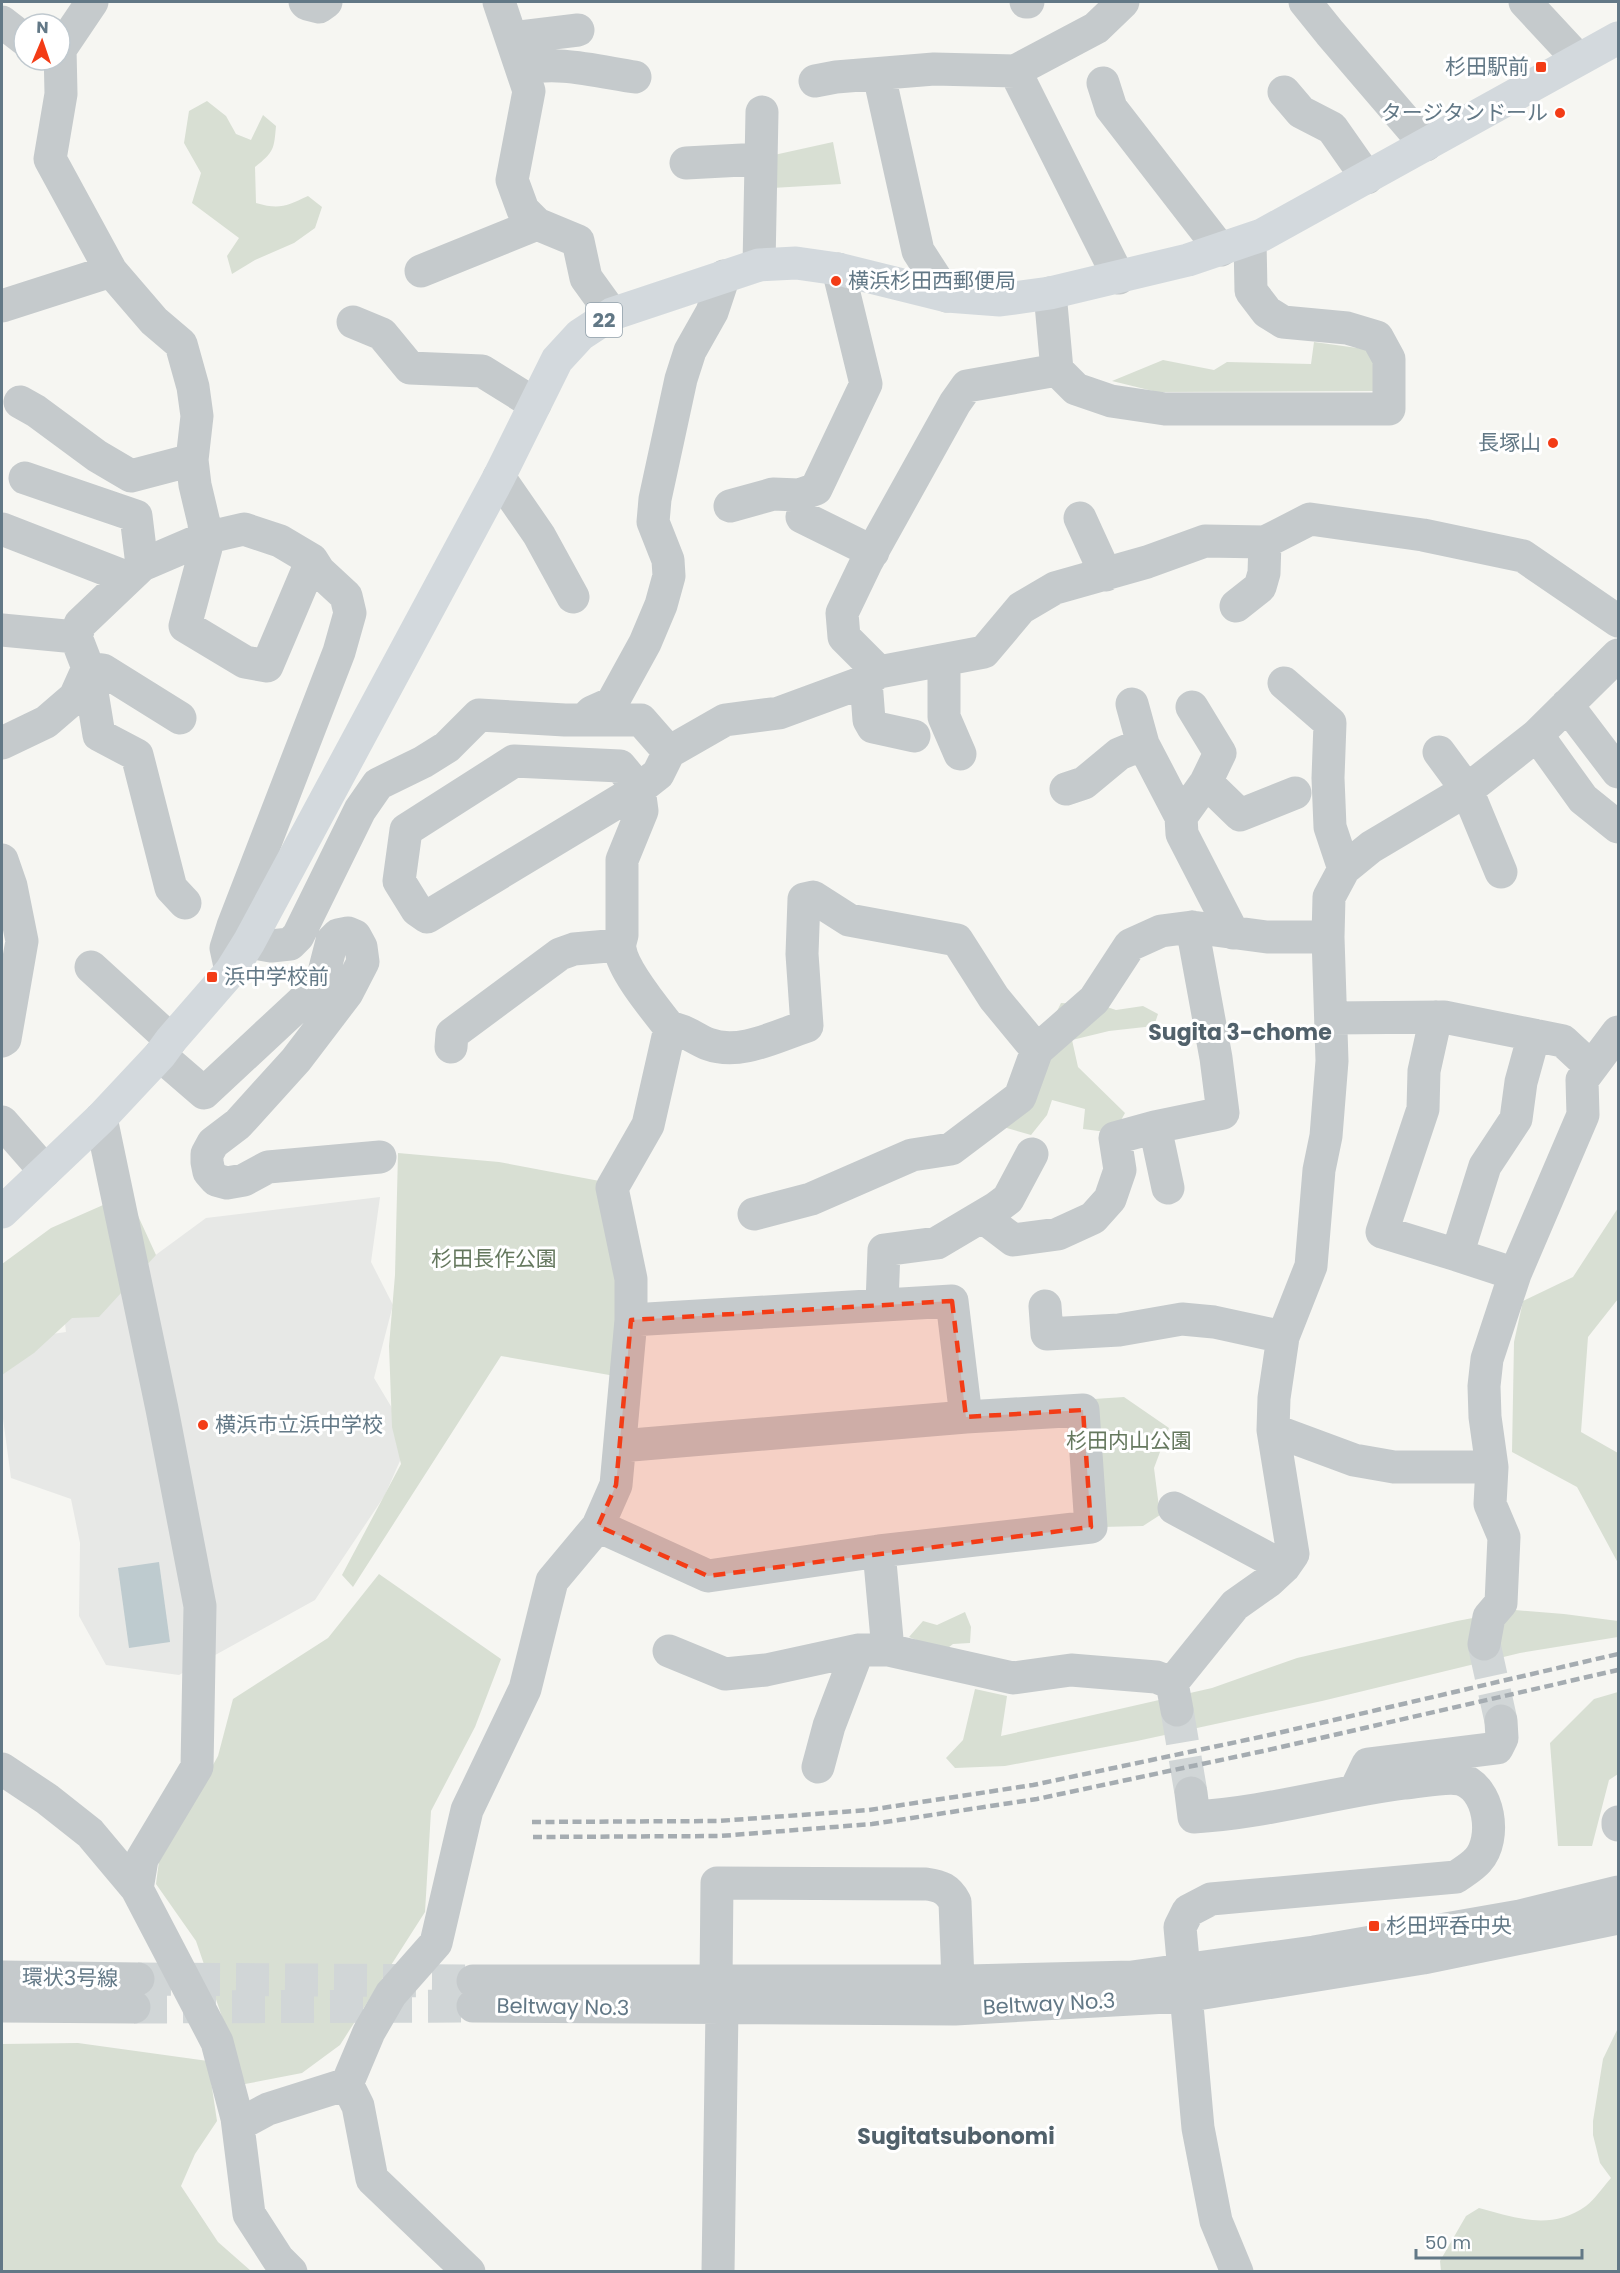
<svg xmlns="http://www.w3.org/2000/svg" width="1620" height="2273" font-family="Poppins,'Noto Sans JP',sans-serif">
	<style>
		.built { fill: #e7e8e6 }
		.green { fill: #d8dfd3 }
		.water { fill: #becbcf }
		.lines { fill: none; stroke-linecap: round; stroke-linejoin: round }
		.minor-tunnel { stroke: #d1d6d7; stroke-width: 33; stroke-dasharray: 33 16; stroke-linecap: butt }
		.minor { stroke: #c5cacc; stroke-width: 33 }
		.major { stroke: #d3d9dd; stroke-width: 33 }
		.rail { stroke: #a5acb1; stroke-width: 4.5; stroke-dasharray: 9 4.5; stroke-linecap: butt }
		.marked { fill: #f33c16; fill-opacity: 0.2; stroke: #f33c16; stroke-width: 4.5; stroke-dasharray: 12 8; stroke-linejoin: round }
		.poi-dot { fill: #f33c16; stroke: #fff; stroke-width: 2 }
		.labels { text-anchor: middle; stroke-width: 6; stroke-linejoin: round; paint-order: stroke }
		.shield { fill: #fff; stroke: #91a0aa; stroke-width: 1.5 }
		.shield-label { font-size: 20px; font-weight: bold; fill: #627886 }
		.poi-label { font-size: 21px; fill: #627886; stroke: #fff; text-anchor: start }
		.park-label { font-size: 21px; fill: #65785e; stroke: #fff }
		.street-label { font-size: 21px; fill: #627886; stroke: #fff }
		.neighbourhood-label { font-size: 22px; font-weight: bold; fill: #51616b; stroke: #fff }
	</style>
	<rect width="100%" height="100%" fill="#f6f6f2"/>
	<path class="built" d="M 380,1197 L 371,1262 L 393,1305 L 374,1378 L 410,1438 L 385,1495 L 315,1600 L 179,1675 L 106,1665 L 79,1616 L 80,1543 L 71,1499 L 11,1478 L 2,1411 L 2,1341 L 66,1332 L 61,1288 L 123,1279 L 206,1218 Z"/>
	<path class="green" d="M 207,101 L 226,116 L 236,134 L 251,140 L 263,115 L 276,126 C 274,149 274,152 255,167 L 256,203 C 280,210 286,206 308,196 L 322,207 L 315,228 L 294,243 L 255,260 L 232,274 L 227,256 L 239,238 L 192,203 L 201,173 L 184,143 L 189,111 Z
		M 833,142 L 841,184 L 772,188 L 774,155 Z
		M 1314,342 L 1372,350 L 1376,391 L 1157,392 L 1112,381 L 1163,360 L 1214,370 L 1227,362 L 1311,364 Z
		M 1061,1003 L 1101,1005 L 1116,1010 L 1143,1006 L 1158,1014 L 1154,1026 L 1109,1031 L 1072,1040 L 1078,1067 L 1125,1113 L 1114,1133 L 1083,1129 L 1085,1109 L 1052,1100 L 1047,1115 L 1031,1135 L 1000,1126 Z
		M 398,1153 L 499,1162 L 605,1182 L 620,1278 L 615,1376 L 501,1356 L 353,1587 L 342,1575 L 401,1464 L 392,1427 L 389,1346 L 395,1275 Z
		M 128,1194 L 156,1255 L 99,1317 L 72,1318 L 34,1353 L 2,1375 L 2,1264 L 51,1228 Z
		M 1618,1208 L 1618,1299 L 1588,1337 L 1581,1432 L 1618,1453 L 1618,1563 L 1577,1487 L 1512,1452 L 1514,1342 L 1523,1301 L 1573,1277 Z
		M 1124,1397 L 1169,1428 L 1154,1468 L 1160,1515 L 1143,1526 L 1101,1527 L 1094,1399 Z
		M 379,1574 L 501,1659 L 475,1727 L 431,1811 L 425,1912 L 340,2045 L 302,2073 L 245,2084 L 196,1941 L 156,1884 L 159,1861 L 218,1756 L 233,1699 L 328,1638 Z
		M 1515,1610 L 1564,1614 L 1618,1621 L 1618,1637 L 1520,1653 L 1322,1701 L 1137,1741 L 1005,1766 L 955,1768 L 946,1758 L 963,1740 L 975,1689 L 1007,1696 L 1001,1736 L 1212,1688 L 1297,1658 L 1457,1621 Z
		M 965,1612 L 971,1627 L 970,1643 L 953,1644 L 944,1651 L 909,1637 L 923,1621 L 937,1625 Z
		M 1618,1692 L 1618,1774 L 1609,1780 L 1592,1846 L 1558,1846 L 1550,1743 L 1594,1699 Z
		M 1618,2028 L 1618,2271 L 1441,2271 L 1440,2261 L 1466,2216 L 1479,2208 C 1516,2218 1551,2231 1586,2206 C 1595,2199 1603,2187 1611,2178 L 1600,2163 L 1593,2135 L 1593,2121 L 1603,2059 Z
		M 78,2043 L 208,2061 L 217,2121 L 195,2154 L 181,2186 L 218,2242 L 251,2271 L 2,2271 L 2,2044 Z"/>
	<path class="water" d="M 159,1562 L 170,1642 L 129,1648 L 118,1568 Z"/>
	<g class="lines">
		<path class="minor-tunnel" d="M 1484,1644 L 1501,1721
			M 1177,1710 L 1191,1793
			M 138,1979 L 473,1981
			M 134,2007 L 473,2006"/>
		<path class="minor" d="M 305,2 L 307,4 L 319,7 L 326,2
			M 499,2 L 529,91 L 512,180 L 523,210 L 537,224 L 578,241 L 586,278 L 612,314
			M 1026,2 L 1028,2
			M 1305,2 L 1330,33 L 1426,145
			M 1525,2 L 1578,59
			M 2,22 L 24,39
			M 512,38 L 578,30
			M 61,48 L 92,2
			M 523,71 C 549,58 605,73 635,77
			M 1015,71 L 1119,278
			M 879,75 L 918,251 L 947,296
			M 815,81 L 836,77 L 934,69 L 1015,71 L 1096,28 L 1123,2
			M 1103,83 L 1111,108 L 1221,250
			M 1284,92 L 1301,112 L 1332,128 L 1367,178
			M 686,163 L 761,159
			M 759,265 L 762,112
			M 111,271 L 154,321 L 181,344 L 193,387 L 197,416 L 192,460 L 195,485 L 204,523 L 206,548 L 185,626 L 245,662 L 267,666 L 312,560
			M 421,271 L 537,224
			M 1050,293 L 1057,370 L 1076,389 L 1111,401 L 1165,409 L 1389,409 L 1389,359 L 1377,337 L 1347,328 L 1283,322 L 1267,312 L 1251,291 L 1250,240
			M 2,306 L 111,271 L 50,159 L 61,94 L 60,48
			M 353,322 L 382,334 L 410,368 L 482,371 L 535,404
			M 20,402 L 36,411 L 97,456 L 131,476 L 192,460
			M 499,477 L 539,535 L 573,597
			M 25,478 L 136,516 L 142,565
			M 730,506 L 773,494 L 799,495 L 816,489 L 866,384 L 838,269
			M 802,517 L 873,552
			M 1080,518 L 1106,575
			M 2,529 L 128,578
			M 1236,606 L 1260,587 L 1264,573 L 1265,542
			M 2,630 L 76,637
			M 944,661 L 944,717 L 960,754
			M 879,672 L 844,637 L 842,613 L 866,563 L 955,403 L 967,386 L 1057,370
			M 866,681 L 869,720 L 873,727 L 914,736
			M 1132,704 L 1143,744 L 1181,817 L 1206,782 L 1240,815 L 1295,793
			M 1567,705 L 1618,772
			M 1192,707 L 1220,753 L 1206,782
			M 585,719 L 592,712 L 612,703 L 645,643 L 661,605 L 669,576 L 668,560 L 653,522 L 655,499 L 681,379 L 690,351 L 712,312 L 724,276
			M 1537,735 L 1583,799 L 1618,827
			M 2,743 L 46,722 L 75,697 L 88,668 L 103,670 L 180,718
			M 1439,752 L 1467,790 L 1501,872
			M 1066,789 L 1084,783 L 1119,754 L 1143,744
			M 1181,817 L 1182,834 L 1233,933
			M 2,860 L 11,886 L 22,941 L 5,1039 L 2,1041
			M 1344,869 L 1371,847 L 1467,790 L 1537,735 L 1618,655
			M 185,903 L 171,888 L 137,755 L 99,735 L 88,668 L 76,637 L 80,624 L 142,565 L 205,538 L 244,529 L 280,541 L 312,560 L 319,571 L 346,596 L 350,613 L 339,652 L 233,926 L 226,948 L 231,971
			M 249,942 L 271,946 L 290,944 L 298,936 L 360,810 L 378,784 L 423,762 L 447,747 L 479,715 L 565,720 L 641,720 L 669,752
			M 91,967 L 171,1040
			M 1436,1017 L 1424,1071 L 1423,1109 L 1382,1232 L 1457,1255 L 1485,1166 L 1516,1119 L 1521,1082 L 1534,1035
			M 1331,1018 L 1444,1017 L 1563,1041 L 1591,1067
			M 670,1028 C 684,1029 695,1039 708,1044 C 740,1056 776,1036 807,1026 L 802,954 L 804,899 L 813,897 L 849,920 L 957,940 L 994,998 L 1037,1050 L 1094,1000 L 1130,945 L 1161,931 L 1192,927 L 1267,937 L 1328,937
			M 451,1047 L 452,1034 L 560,954 L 574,949 L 619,945
			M 160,1055 L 204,1093 L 321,984 L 332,941 L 338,935 L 348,933 L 355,936 L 361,947 L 363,962 L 347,993 L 296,1060 L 238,1124 L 213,1143 L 207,1154 L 207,1162 L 209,1172 L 216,1180 L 227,1183 L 244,1180 L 268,1167 L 380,1157
			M 101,1118 L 162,1409 L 200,1606 L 197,1767 L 142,1859 L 137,1889
			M 2,1122 L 45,1171
			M 1155,1127 L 1168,1188
			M 996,1208 L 992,1224 L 1013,1240 L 1058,1234 L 1093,1218 L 1110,1199 L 1120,1170 L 1115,1138 L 1155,1127 L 1223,1113 L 1216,1058 L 1192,927
			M 754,1214 L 811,1199 L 912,1155 L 951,1149 L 1020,1097 L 1037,1050
			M 1457,1255 L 1515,1274
			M 882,1304 L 884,1250 L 937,1243 L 996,1208 L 1008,1199 L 1032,1154
			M 1045,1306 L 1047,1334 L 1119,1330 L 1182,1319 L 1214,1322 L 1283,1337
			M 631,1320 L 952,1301 L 966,1417
			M 1273,1430 L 1354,1460 L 1394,1467 L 1492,1467
			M 1174,1508 L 1284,1567
			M 598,1526 L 708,1576 L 879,1551 L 1091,1527 L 1083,1410 L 966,1417 L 620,1446
			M 879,1551 L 888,1650
			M 1484,1644 L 1489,1617 L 1501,1603 L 1504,1537 L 1490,1504 L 1492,1467 L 1485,1417 L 1484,1386 L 1487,1359 L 1515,1274 L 1583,1115 L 1582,1080 L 1618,1032
			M 669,1651 L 725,1674 L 766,1670 L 858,1650 L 888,1650 L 1013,1678 L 1071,1670 L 1156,1677 L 1172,1683 L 1177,1710
			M 1172,1683 L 1235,1605 L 1269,1581 L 1284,1567 L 1293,1554 L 1273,1430 L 1274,1398 L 1283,1337 L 1311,1266 L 1319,1170 L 1326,1136 L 1332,1061 L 1328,937 L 1329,897 L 1344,869 L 1330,827 L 1328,778 L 1330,723 L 1284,683
			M 818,1767 L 829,1726 L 858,1650
			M 2,1769 L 47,1799 L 90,1833 L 137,1889 L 217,2042 L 237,2118 L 249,2214 L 278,2259 L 291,2272
			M 1356,1789 L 1368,1764 L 1497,1748 L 1502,1738 L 1501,1721
			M 1191,1793 L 1194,1817 C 1265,1813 1335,1792 1405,1783 C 1420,1782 1445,1776 1460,1779 C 1490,1787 1497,1839 1478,1860 C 1472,1867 1463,1872 1456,1877 L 1211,1899 L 1188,1911 L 1180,1927 L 1198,2128 L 1216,2221 L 1237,2272
			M 1618,1822 L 1618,1825
			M 2,1977 L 138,1979
			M 473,1981 L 968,1981 L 1132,1977 L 1314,1952 L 1520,1916 L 1618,1892
			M 716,1981 L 717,1883 L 926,1884 C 941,1886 948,1889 955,1902 L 958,1981
			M 2,2006 L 134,2007
			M 473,2006 L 955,2009 L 1185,1996 L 1423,1958 L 1618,1918
			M 238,2125 L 268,2109 L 347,2084
			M 469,2272 L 372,2179 L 358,2106 L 347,2084 L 369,2032 L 391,1994 L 436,1943 L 467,1810 L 525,1689 L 552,1581 L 598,1526 L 616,1485 L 631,1320 L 631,1279 L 612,1188 L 648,1125 L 670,1028 C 656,1010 623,971 620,949 C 619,944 621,940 622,935 L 622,860 L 642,811 L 639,789 L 620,766 L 514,761 L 406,830 L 399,881 L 417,910 L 427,917 L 639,789 L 658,774 L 669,752 L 725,720 L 779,713 L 866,681 L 879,672 L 984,652 L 1021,608 L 1055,588 L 1147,562 L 1205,541 L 1265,542 L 1310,519 L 1423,535 L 1523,556 L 1618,621
			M 718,2272 L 722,2009"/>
		<path class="major" d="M 2,1212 L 101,1118 L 160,1055 L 171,1040 L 231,971 L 249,942 L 499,477 L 557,360 L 580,335 L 612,314 L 759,265 L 796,263 L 838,269 L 947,296 L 1000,300 L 1050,293 L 1188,260 L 1262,235 L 1618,38"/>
		<path class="rail" d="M 532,1822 L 718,1821 L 869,1810 L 1033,1785 L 1265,1736 L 1618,1654
			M 533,1837 L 720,1836 L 872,1824 L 1037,1799 L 1268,1750 L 1618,1670"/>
	</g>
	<path class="marked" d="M 952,1301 L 966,1417 L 1083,1410 L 1091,1527 L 708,1576 L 598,1526 L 616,1485 L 631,1320 Z"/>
	<g class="poi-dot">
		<rect x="1535" y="61" width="12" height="12" rx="3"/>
		<circle cx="1560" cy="113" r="6"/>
		<circle cx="836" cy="281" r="6"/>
		<circle cx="1553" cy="443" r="6"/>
		<rect x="206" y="971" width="12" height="12" rx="3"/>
		<circle cx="203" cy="1425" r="6"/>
		<rect x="1368" y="1920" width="12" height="12" rx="3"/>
	</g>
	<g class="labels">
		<rect class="shield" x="586" y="303" width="36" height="34" rx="4.5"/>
		<g class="shield-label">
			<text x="604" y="327">22</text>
		</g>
		<g class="poi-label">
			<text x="1529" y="74" text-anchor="end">杉田駅前</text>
			<text x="1548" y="120" text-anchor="end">タージタンドール</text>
			<text x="848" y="288">横浜杉田西郵便局</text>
			<text x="1541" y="450" text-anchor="end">長塚山</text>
			<text x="224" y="984">浜中学校前</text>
			<text x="215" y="1432">横浜市立浜中学校</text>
			<text x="1386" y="1933">杉田坪呑中央</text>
		</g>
		<g class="park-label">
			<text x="494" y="1266">杉田長作公園</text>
			<text x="1129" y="1448">杉田内山公園</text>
		</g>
		<g class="street-label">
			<text transform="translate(70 1978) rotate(1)" y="7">環状3号線</text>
			<text transform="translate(1049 2004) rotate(-3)" y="7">Beltway No.3</text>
			<text transform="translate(563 2007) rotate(1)" y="7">Beltway No.3</text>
		</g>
		<g class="neighbourhood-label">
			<text x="1240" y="1040">Sugita 3-chome</text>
			<text x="956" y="2144">Sugitatsubonomi</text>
		</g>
	</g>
	<rect width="1620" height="2273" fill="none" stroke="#627886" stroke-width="6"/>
	<g transform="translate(42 42) rotate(2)"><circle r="28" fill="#ffffff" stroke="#c0c9cf" stroke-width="1.5"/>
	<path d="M0-4.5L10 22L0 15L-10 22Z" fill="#f33c16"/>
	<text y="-9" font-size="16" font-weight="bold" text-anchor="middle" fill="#627886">N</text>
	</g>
	<path d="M1416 2249v9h166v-9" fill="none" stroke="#627886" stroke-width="3"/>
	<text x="1425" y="2249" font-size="18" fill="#627886" stroke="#ffffff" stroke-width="4.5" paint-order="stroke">50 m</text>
</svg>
